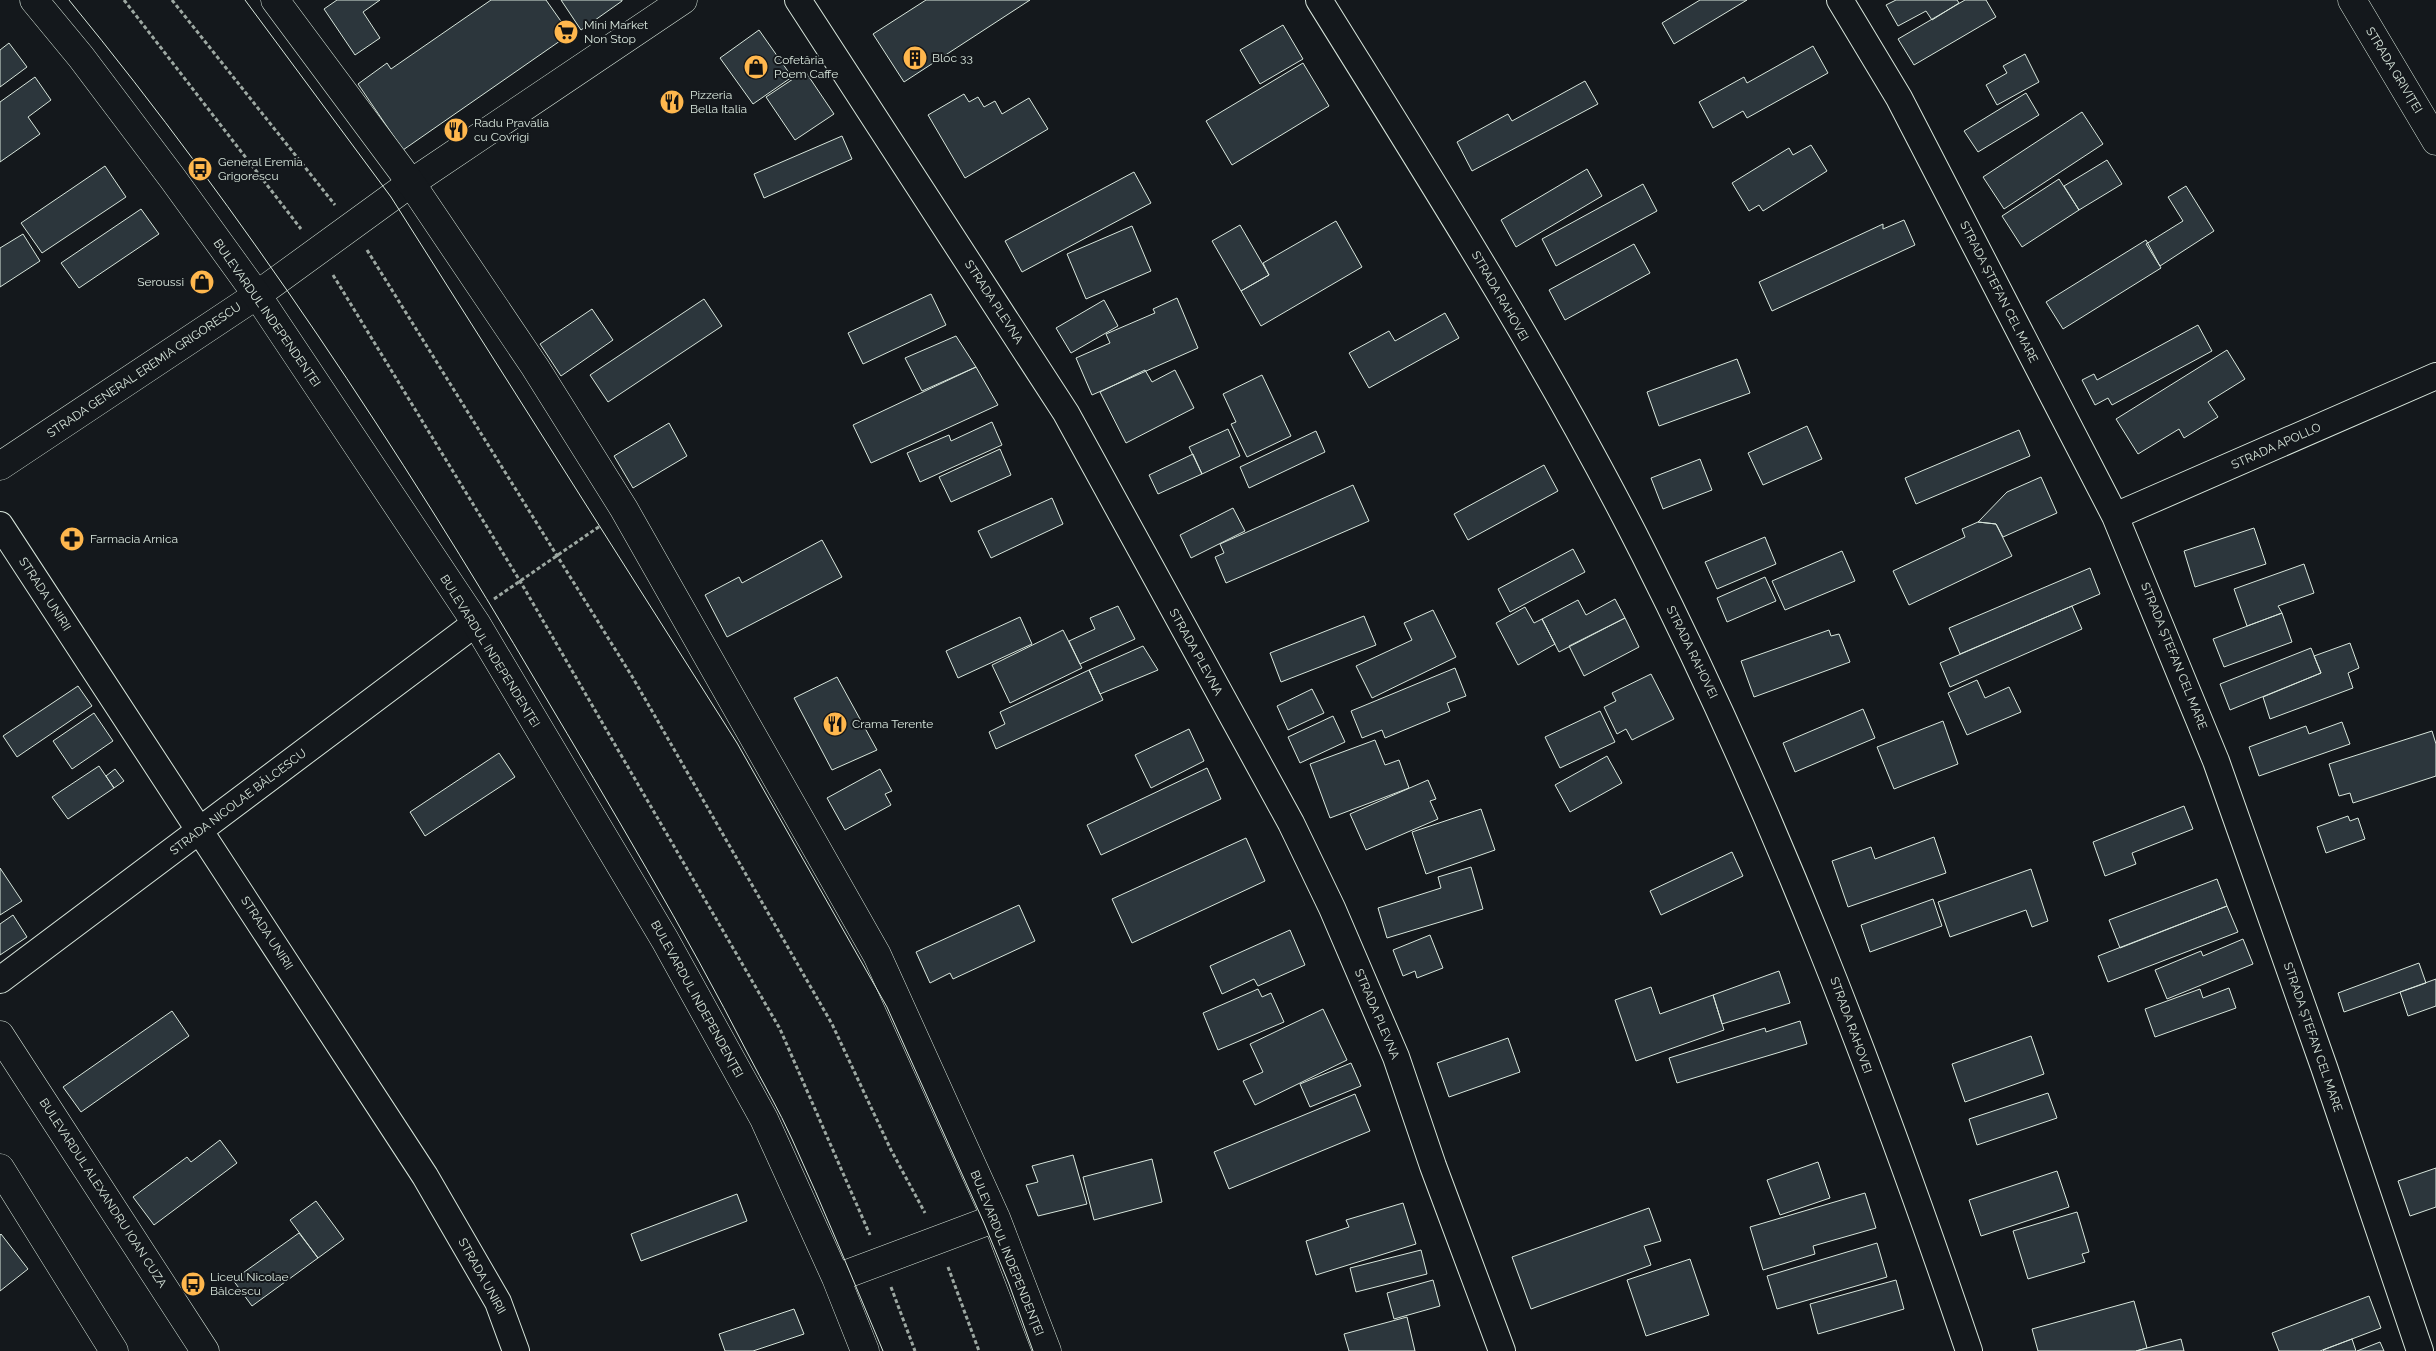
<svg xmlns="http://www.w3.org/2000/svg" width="2436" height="1351" font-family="Raleway,sans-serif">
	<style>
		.building { fill: #2c363c; stroke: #d8e6dc }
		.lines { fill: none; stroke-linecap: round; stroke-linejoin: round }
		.street-casing { stroke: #d8e6dc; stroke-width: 28 }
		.secondary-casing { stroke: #d8e6dc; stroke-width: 29 }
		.primary-casing { stroke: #d8e6dc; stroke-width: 29 }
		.path { stroke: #9da8a2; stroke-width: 3; stroke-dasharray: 4 2.5; stroke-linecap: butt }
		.street { stroke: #14181c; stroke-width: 26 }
		.secondary { stroke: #14181c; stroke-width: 28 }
		.primary { stroke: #14181c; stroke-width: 28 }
		.tram { stroke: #d8e6dc; stroke-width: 1 }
		.labels { text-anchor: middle; stroke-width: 4; stroke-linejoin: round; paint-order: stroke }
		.poi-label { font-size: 12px; fill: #d8e6dc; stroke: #14181c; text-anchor: start }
		.street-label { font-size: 12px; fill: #d8e6dc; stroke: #14181c }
	</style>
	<rect width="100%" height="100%" fill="#14181c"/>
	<path class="building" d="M 337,0 L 380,0 L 363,12 L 380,38 L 355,55 L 324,9 Z
		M 491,0 L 546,0 L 570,34 L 403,150 L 358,84 L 387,63 L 391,69 Z
		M 561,0 L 622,0 L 622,1 L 581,30 Z
		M 926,0 L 1030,0 L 904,82 L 873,34 Z
		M 1700,0 L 1747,0 L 1674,44 L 1662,23 Z
		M 1896,0 L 1957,0 L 1959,3 L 1932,20 L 1926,11 L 1898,26 L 1886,5 Z
		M 1965,0 L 1986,0 L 1996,17 L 1914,65 L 1898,39 Z
		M 1283,25 L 1303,59 L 1260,84 L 1240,50 Z
		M 759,30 L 792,77 L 753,104 L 720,58 Z
		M 9,43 L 27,67 L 0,87 L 0,50 Z
		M 1813,46 L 1828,73 L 1747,118 L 1743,111 L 1713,128 L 1699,102 L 1744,77 L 1747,83 Z
		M 2025,54 L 2039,82 L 1997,105 L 1986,85 L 2007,73 L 2003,66 Z
		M 1303,63 L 1329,106 L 1232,165 L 1206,121 Z
		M 805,71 L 834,114 L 795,140 L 766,97 Z
		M 35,77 L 51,100 L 28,117 L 40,134 L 0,162 L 0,102 Z
		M 1585,81 L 1598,104 L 1472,171 L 1457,142 L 1508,114 L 1512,121 Z
		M 2026,93 L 2039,115 L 1978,152 L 1964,131 Z
		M 964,94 L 969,102 L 978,97 L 984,107 L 995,101 L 1002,114 L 1029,98 L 1048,129 L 965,178 L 928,115 Z
		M 2082,112 L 2103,144 L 2004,209 L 1983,177 Z
		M 842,136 L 852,159 L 764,198 L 754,174 Z
		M 1811,145 L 1827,171 L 1763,211 L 1759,205 L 1749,211 L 1732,183 L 1789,148 L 1793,155 Z
		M 2107,160 L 2122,184 L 2079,210 L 2064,186 Z
		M 105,166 L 126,197 L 42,253 L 21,223 Z
		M 1587,169 L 1602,196 L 1516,247 L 1501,220 Z
		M 1134,172 L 1151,203 L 1022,272 L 1005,241 Z
		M 2059,179 L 2079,210 L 2022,247 L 2002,216 Z
		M 1643,184 L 1657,211 L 1556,266 L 1542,239 Z
		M 2186,186 L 2214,231 L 2160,266 L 2146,244 L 2183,221 L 2168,197 Z
		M 141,209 L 159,234 L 79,288 L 61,263 Z
		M 1904,220 L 1915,245 L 1772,311 L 1759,282 L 1883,224 L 1883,229 Z
		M 1336,221 L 1362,267 L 1261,326 L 1241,291 L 1269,275 L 1263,263 Z
		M 1240,225 L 1269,275 L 1241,291 L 1212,241 Z
		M 1132,226 L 1151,271 L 1086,299 L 1067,254 Z
		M 23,234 L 40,261 L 0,287 L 0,248 Z
		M 2146,240 L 2161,268 L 2063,329 L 2046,302 Z
		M 1634,244 L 1650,273 L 1565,320 L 1549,290 Z
		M 931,294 L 946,325 L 863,364 L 848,333 Z
		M 1177,298 L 1198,348 L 1092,395 L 1076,358 L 1110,343 L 1106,334 L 1155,313 L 1153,309 Z
		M 704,299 L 722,326 L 608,402 L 590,375 Z
		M 1104,300 L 1118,326 L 1071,353 L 1056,328 Z
		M 592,309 L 613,340 L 561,376 L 540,344 Z
		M 1445,313 L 1459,338 L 1369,388 L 1349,353 L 1389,331 L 1395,341 Z
		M 2198,325 L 2212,351 L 2112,405 L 2108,398 L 2095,405 L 2082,380 L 2094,374 L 2097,380 Z
		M 956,336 L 976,367 L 922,391 L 905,358 Z
		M 2227,350 L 2245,379 L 2208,402 L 2218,417 L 2184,438 L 2179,429 L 2138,454 L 2116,419 Z
		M 1737,359 L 1750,393 L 1659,426 L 1647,392 Z
		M 976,367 L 998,405 L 871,463 L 853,425 Z
		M 1145,370 L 1152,382 L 1175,370 L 1194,408 L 1126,443 L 1100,392 Z
		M 1262,375 L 1291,436 L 1247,457 L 1231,424 L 1236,422 L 1223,394 Z
		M 992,422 L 1002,445 L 920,482 L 907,453 L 949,435 L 951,441 Z
		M 669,423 L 687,456 L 633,488 L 614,456 Z
		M 1807,426 L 1822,459 L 1763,485 L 1748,453 Z
		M 1228,429 L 1240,456 L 1202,474 L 1189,447 Z
		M 2019,430 L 2030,456 L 1916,504 L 1905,478 Z
		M 1316,431 L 1325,452 L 1249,488 L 1240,467 Z
		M 1000,449 L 1011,475 L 951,502 L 939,477 Z
		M 1193,454 L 1202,474 L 1158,494 L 1149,475 Z
		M 1700,459 L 1712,490 L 1663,509 L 1651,478 Z
		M 1544,465 L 1558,491 L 1468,540 L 1454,514 Z
		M 2041,477 L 2057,513 L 2003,537 L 1996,524 L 1978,522 L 2007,492 Z
		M 1353,485 L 1369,521 L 1226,583 L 1215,557 L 1224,553 L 1220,544 Z
		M 1052,498 L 1063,524 L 991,558 L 978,531 Z
		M 1233,508 L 1245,531 L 1191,558 L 1180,535 Z
		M 1978,522 L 1996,524 L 2012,556 L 1909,605 L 1893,571 L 1965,537 L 1962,529 Z
		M 2254,528 L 2266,564 L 2195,587 L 2184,551 Z
		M 1765,537 L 1776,564 L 1717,589 L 1705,562 Z
		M 822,540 L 842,577 L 727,637 L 705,595 L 739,577 L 742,583 Z
		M 1573,549 L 1585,572 L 1510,612 L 1498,589 Z
		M 1842,551 L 1855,581 L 1785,610 L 1772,581 Z
		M 2304,564 L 2314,593 L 2278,606 L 2282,613 L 2247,626 L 2234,589 Z
		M 2090,568 L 2100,594 L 1960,654 L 1949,628 Z
		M 1765,577 L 1776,601 L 1727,622 L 1717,598 Z
		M 1615,599 L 1625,618 L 1559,652 L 1542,619 L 1578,600 L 1586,615 Z
		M 1118,606 L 1135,639 L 1080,664 L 1069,641 L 1095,629 L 1090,618 Z
		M 2072,606 L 2082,629 L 1950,687 L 1940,663 Z
		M 1525,607 L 1534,623 L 1542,619 L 1555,644 L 1518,665 L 1496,623 Z
		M 1433,610 L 1456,657 L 1372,698 L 1356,666 L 1412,640 L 1404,623 Z
		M 2282,613 L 2292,642 L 2224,667 L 2213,639 Z
		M 1364,616 L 1376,645 L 1281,682 L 1270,653 Z
		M 1020,617 L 1032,644 L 958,678 L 946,651 Z
		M 1625,618 L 1639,647 L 1584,676 L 1569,646 Z
		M 1063,630 L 1082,668 L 1010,703 L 992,665 Z
		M 1829,630 L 1831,636 L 1839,634 L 1850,662 L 1754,697 L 1741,661 Z
		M 2350,643 L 2359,668 L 2348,673 L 2353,688 L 2270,719 L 2263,697 L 2321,673 L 2314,656 Z
		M 1143,646 L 1158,670 L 1100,694 L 1089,670 Z
		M 2311,648 L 2321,673 L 2230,710 L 2220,684 Z
		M 1455,668 L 1466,696 L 1447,703 L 1450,711 L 1385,738 L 1382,730 L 1362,738 L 1351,711 Z
		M 1089,670 L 1103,700 L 996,749 L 989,732 L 1005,724 L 1000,712 Z
		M 1651,674 L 1674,719 L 1632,740 L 1626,729 L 1617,734 L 1604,707 L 1616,701 L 1612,693 Z
		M 837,677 L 877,750 L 832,770 L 794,698 Z
		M 1977,680 L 1985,698 L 2009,687 L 2021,712 L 1967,735 L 1948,693 Z
		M 78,686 L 92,706 L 17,757 L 3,736 Z
		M 1312,689 L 1324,713 L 1288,730 L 1277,706 Z
		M 1863,709 L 1875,738 L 1795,772 L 1783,743 Z
		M 1600,711 L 1615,742 L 1560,768 L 1545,737 Z
		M 94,713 L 113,741 L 72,769 L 53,741 Z
		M 1333,716 L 1345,742 L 1300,763 L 1288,737 Z
		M 1943,721 L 1958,764 L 1894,789 L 1877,747 Z
		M 2342,722 L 2350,744 L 2259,776 L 2249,747 L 2306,726 L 2309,734 Z
		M 1189,729 L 1204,761 L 1151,788 L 1135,755 Z
		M 2432,731 L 2436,744 L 2436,776 L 2353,803 L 2350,793 L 2339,796 L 2329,764 Z
		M 1375,740 L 1385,765 L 1399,760 L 1409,788 L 1330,818 L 1310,764 Z
		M 499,753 L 515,777 L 425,836 L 410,812 Z
		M 1607,756 L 1622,783 L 1570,812 L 1555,785 Z
		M 99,766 L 114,788 L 68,819 L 52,797 Z
		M 1207,768 L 1221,799 L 1101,855 L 1087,825 Z
		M 115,769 L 124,781 L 114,788 L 106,776 Z
		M 880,769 L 892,791 L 885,794 L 891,805 L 845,830 L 827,798 Z
		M 1428,780 L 1436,799 L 1430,801 L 1438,819 L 1366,850 L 1350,814 Z
		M 2184,806 L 2193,829 L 2132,853 L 2136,864 L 2105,876 L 2093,842 Z
		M 1481,809 L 1495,850 L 1426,874 L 1412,832 Z
		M 2348,816 L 2350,821 L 2358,818 L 2365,839 L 2326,853 L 2317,827 Z
		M 1934,837 L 1946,873 L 1848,907 L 1832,861 L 1871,847 L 1875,859 Z
		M 1246,838 L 1265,881 L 1132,943 L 1112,899 Z
		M 1732,852 L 1743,876 L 1661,915 L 1650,891 Z
		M 1471,867 L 1483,909 L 1387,938 L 1378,908 L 1441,888 L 1438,877 Z
		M 0,868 L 22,901 L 0,915 Z
		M 2031,869 L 2048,921 L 2032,927 L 2026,910 L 1950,937 L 1938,902 Z
		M 2217,879 L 2227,906 L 2120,948 L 2109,920 Z
		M 1933,899 L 1942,926 L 1870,952 L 1861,925 Z
		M 1019,905 L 1035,941 L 953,979 L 950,973 L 930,983 L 916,952 Z
		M 2227,906 L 2238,932 L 2108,982 L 2098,956 Z
		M 13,915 L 27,937 L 0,955 L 0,924 Z
		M 1290,930 L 1305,965 L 1258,986 L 1254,979 L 1222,994 L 1210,966 Z
		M 1430,935 L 1443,968 L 1417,978 L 1415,971 L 1403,976 L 1393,950 Z
		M 2243,939 L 2253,964 L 2167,999 L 2155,970 L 2201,951 L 2203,956 Z
		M 2419,963 L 2426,983 L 2344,1012 L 2338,993 Z
		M 1779,971 L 1790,1003 L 1722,1024 L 1713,995 Z
		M 2436,979 L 2436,1006 L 2408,1016 L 2400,992 Z
		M 1651,987 L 1660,1014 L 1713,995 L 1724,1030 L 1636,1061 L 1615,1000 Z
		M 2229,988 L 2236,1008 L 2155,1037 L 2145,1009 L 2200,989 L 2203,998 Z
		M 1258,989 L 1262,997 L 1271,993 L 1284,1022 L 1218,1050 L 1203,1013 Z
		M 1323,1009 L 1347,1060 L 1255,1105 L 1243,1081 L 1263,1072 L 1250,1044 Z
		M 172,1011 L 189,1036 L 81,1112 L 63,1087 Z
		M 1800,1021 L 1807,1044 L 1677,1083 L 1669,1058 L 1765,1028 L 1766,1032 Z
		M 2031,1036 L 2044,1074 L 1965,1102 L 1952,1064 Z
		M 1508,1038 L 1520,1072 L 1449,1097 L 1437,1063 Z
		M 1351,1063 L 1361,1086 L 1310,1107 L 1300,1084 Z
		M 2048,1093 L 2057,1118 L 1977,1145 L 1969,1119 Z
		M 1355,1094 L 1370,1131 L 1229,1189 L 1214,1152 Z
		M 220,1140 L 237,1163 L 154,1225 L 133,1197 L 187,1157 L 191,1162 Z
		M 1073,1155 L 1087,1204 L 1038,1216 L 1026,1185 L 1038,1182 L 1032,1166 Z
		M 1152,1159 L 1162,1202 L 1094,1220 L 1083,1177 Z
		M 1818,1162 L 1830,1198 L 1780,1215 L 1767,1180 Z
		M 2436,1168 L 2436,1207 L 2410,1216 L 2398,1181 Z
		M 2057,1171 L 2069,1207 L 1981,1236 L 1969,1200 Z
		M 1865,1193 L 1876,1228 L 1813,1246 L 1815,1254 L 1763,1270 L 1750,1227 Z
		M 737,1194 L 747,1221 L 641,1261 L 631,1234 Z
		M 316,1201 L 344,1239 L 318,1258 L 290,1220 Z
		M 1403,1203 L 1416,1244 L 1316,1275 L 1306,1241 L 1349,1227 L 1346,1220 Z
		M 1649,1208 L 1661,1241 L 1644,1246 L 1651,1265 L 1531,1309 L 1512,1257 Z
		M 2077,1212 L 2089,1252 L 2082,1254 L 2085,1262 L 2028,1279 L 2013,1231 Z
		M 299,1233 L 318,1258 L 252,1306 L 233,1280 Z
		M 1,1234 L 28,1269 L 0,1291 L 0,1235 Z
		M 1877,1243 L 1887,1277 L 1777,1309 L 1767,1276 Z
		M 1421,1250 L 1427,1274 L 1356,1292 L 1350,1268 Z
		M 1690,1259 L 1709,1315 L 1646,1336 L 1627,1280 Z
		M 1433,1280 L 1440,1306 L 1394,1319 L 1387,1293 Z
		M 1896,1280 L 1904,1309 L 1818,1334 L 1810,1304 Z
		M 2369,1296 L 2381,1328 L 2320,1351 L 2279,1351 L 2272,1333 Z
		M 2134,1301 L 2147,1348 L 2136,1351 L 2038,1351 L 2032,1329 Z
		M 794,1309 L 804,1334 L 753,1351 L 725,1351 L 719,1334 Z
		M 1407,1317 L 1415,1351 L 1349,1351 L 1344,1334 Z
		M 2181,1339 L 2184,1351 L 2136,1351 L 2147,1348 Z
		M 2352,1339 L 2356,1351 L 2324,1351 L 2323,1350 Z
		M 2380,1342 L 2384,1351 L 2357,1351 Z"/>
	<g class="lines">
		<defs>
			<path id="street" d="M 798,0 L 1066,413 L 1291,823 L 1332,908 L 1396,1057 L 1433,1166 L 1502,1351
				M 1319,0 C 1432,182 1548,363 1644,554 C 1774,811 1877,1079 1969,1351
				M 1840,0 L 1899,98 L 2115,516 L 2216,761 L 2324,1067 L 2420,1351
				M 2115,516 L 2436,376
				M 0,525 L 425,1176 L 498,1302 L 516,1351
				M 0,980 L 476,623"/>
			<path id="secondary" d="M 2352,0 L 2436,141
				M 0,466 L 257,295 L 411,183 L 683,0"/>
			<path id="primary" d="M 34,0 L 81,57 L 173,179 L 257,295 L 476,623 L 665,940 L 764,1119 L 836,1278 L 865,1351
				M 275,0 L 411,183 L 535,367 L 624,509 L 877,955 L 996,1218 L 1047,1351
				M 0,1035 L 205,1351
				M 0,1168 L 114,1351
				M 836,1278 L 996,1218"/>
		</defs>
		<use href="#street" class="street-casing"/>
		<use href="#secondary" class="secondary-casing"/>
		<use href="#primary" class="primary-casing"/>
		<path class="path" d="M 124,0 L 301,229
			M 172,0 L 335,205
			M 367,250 L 633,678 L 832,1024 L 891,1150 L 925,1213
			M 333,275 L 520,581 L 780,1029 L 870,1235
			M 494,599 L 600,526
			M 948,1267 L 979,1351
			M 891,1287 L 915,1351"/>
		<use href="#street" class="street"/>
		<use href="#secondary" class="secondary"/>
		<use href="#primary" class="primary"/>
		<path class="tram" d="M 69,0 C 245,215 399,449 540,688 C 612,809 684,929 748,1054 C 763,1083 779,1110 792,1139 C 824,1209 853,1280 883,1351
			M 245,0 L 391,197 L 737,743 L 887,1007 L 984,1223 L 1009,1284 L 1033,1351"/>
	</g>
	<defs>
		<symbol id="supermarket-disc" viewBox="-11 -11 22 22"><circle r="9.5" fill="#ffb74d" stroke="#14181c"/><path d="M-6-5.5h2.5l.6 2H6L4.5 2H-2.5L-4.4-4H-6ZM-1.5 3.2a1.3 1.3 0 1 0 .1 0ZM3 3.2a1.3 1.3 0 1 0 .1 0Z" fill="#111"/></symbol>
		<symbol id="building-disc" viewBox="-11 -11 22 22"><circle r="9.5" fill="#ffb74d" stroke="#14181c"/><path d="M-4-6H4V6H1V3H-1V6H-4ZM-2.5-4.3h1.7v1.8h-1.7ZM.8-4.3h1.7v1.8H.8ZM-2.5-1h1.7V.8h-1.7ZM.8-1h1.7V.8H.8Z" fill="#111"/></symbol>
		<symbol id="shop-disc" viewBox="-11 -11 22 22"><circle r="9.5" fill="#ffb74d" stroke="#14181c"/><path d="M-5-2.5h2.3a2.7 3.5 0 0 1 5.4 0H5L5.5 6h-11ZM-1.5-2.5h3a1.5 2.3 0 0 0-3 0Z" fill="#111"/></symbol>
		<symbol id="restaurant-disc" viewBox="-11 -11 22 22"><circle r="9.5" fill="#ffb74d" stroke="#14181c"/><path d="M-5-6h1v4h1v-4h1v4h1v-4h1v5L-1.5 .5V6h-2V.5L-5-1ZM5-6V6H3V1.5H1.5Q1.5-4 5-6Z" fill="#111"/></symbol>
		<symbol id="bus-disc" viewBox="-11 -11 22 22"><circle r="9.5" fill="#ffb74d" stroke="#14181c"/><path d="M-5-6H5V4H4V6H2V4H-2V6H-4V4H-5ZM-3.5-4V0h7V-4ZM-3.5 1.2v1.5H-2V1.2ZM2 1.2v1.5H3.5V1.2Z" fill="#111"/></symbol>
		<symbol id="pharmacy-disc" viewBox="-11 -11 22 22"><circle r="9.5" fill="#ffb74d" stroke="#14181c"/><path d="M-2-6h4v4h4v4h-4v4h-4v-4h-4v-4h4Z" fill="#111"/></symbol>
	</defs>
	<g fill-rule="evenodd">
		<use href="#supermarket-disc" x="552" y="18" width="28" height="28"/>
		<use href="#building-disc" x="901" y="44" width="28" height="28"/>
		<use href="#shop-disc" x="742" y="53" width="28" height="28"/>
		<use href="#restaurant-disc" x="658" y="88" width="28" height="28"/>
		<use href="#restaurant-disc" x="442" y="116" width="28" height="28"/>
		<use href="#bus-disc" x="186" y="155" width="28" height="28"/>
		<use href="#shop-disc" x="188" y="268" width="28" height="28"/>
		<use href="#pharmacy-disc" x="58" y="525" width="28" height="28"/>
		<use href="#restaurant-disc" x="821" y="710" width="28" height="28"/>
		<use href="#bus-disc" x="179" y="1270" width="28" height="28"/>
	</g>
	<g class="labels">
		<g class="poi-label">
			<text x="584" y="29">Mini Market<tspan x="584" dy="14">Non Stop</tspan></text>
			<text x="932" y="62">Bloc 33</text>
			<text x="774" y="64">Cofetăria<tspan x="774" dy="14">Poem Caffe</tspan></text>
			<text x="690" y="99">Pizzeria<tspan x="690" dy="14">Bella Italia</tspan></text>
			<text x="474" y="127">Radu Pravalia<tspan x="474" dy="14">cu Covrigi</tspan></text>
			<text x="218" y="166">General Eremia<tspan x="218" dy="14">Grigorescu</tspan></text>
			<text x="184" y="286" text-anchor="end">Seroussi</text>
			<text x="90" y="543">Farmacia Arnica</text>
			<text x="852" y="728">Crama Terente</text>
			<text x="210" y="1281">Liceul Nicolae<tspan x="210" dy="14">Bălcescu</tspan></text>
		</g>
		<g class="street-label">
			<text transform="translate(2394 70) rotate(59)" y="4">STRADA GRIVIȚEI</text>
			<text transform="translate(1999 292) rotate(63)" y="4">STRADA ȘTEFAN CEL MARE</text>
			<text transform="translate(1500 296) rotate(60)" y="4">STRADA RAHOVEI</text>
			<text transform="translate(994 302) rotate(57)" y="4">STRADA PLEVNA</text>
			<text transform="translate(267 313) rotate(55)" y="4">BULEVARDUL INDEPENDENȚEI</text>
			<text transform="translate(144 370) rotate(-34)" y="4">STRADA GENERAL EREMIA GRIGORESCU</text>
			<text transform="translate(2276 446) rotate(-24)" y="4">STRADA APOLLO</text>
			<text transform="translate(45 594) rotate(57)" y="4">STRADA UNIRII</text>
			<text transform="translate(490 651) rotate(58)" y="4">BULEVARDUL INDEPENDENȚEI</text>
			<text transform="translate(1196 652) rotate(61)" y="4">STRADA PLEVNA</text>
			<text transform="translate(1692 652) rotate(64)" y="4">STRADA RAHOVEI</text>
			<text transform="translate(2174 656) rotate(68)" y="4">STRADA ȘTEFAN CEL MARE</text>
			<text transform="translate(238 802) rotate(-37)" y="4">STRADA NICOLAE BĂLCESCU</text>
			<text transform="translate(267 933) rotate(57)" y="4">STRADA UNIRII</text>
			<text transform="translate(697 999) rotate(61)" y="4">BULEVARDUL INDEPENDENȚEI</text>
			<text transform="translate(1377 1014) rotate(67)" y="4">STRADA PLEVNA</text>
			<text transform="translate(1851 1025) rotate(70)" y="4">STRADA RAHOVEI</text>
			<text transform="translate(2313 1037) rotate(71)" y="4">STRADA ȘTEFAN CEL MARE</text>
			<text transform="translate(103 1193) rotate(57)" y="4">BULEVARDUL ALEXANDRU IOAN CUZA</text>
			<text transform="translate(1007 1253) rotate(68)" y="4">BULEVARDUL INDEPENDENȚEI</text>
			<text transform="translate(482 1276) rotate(61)" y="4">STRADA UNIRII</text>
		</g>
	</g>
</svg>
